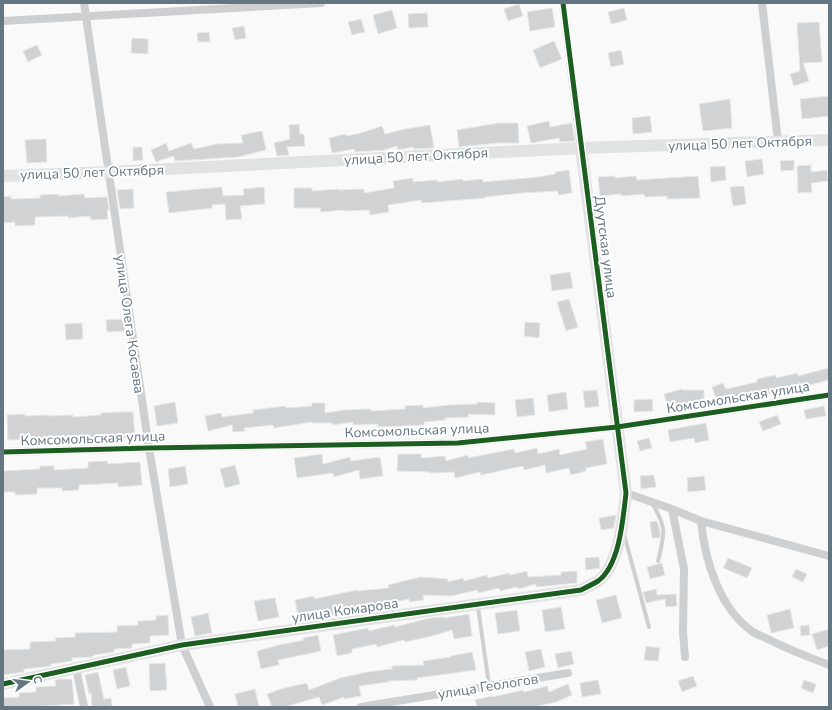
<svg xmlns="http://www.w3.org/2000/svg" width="832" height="710" font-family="'Nunito Sans',sans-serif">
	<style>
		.building { fill: #d0d2d3; stroke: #e8e8e8 }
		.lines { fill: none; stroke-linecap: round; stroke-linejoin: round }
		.lane { stroke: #cecfd0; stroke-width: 4 }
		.street { stroke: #cecfd0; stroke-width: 8 }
		.secondary { stroke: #e1e2e2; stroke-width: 12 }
		.cycleway-casing { stroke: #fff; stroke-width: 8 }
		.cycleway { stroke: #1b5e20; stroke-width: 5 }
		.labels { text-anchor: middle; stroke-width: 4; stroke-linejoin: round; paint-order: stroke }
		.street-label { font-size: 14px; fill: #657683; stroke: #fff }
	</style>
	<rect width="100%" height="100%" fill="#f9f9f9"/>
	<path class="building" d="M 519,4 L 523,16 L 508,21 L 504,9 Z
		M 552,8 L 555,27 L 530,31 L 527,12 Z
		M 624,8 L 627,20 L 611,24 L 608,12 Z
		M 392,10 L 397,28 L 378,34 L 373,15 Z
		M 427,13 L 428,27 L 409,28 L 408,14 Z
		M 361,19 L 365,32 L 352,35 L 348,22 Z
		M 819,22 L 822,62 L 803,63 L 809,81 L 794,86 L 790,74 L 800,71 L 797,23 Z
		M 244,26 L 246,38 L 235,40 L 232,28 Z
		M 209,32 L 210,42 L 198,42 L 197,33 Z
		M 132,38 L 148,39 L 148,54 L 131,53 Z
		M 554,41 L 562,59 L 540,68 L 533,50 Z
		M 37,45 L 42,55 L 28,62 L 23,51 Z
		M 621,50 L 624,64 L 611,67 L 608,53 Z
		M 829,96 L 829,116 L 802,119 L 800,99 Z
		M 730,99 L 732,128 L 703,131 L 699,104 Z
		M 650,116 L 652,132 L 633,134 L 632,118 Z
		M 549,121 L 550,127 L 572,123 L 575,141 L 560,142 L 559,138 L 531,143 L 527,126 Z
		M 499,123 L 518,123 L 519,143 L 498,143 L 459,147 L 457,130 Z
		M 299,124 L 300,134 L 304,134 L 305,146 L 287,147 L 289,155 L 277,156 L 274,143 L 290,139 L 289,125 Z
		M 430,125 L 434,148 L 414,149 L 413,147 L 398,150 L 397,146 L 384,150 L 355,152 L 354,149 L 332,153 L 329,138 L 346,134 L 346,136 L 361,133 L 382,126 L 385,134 L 405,129 Z
		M 262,131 L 266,150 L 238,157 L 175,161 L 173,156 L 156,162 L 151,150 L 166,143 L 169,151 L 191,143 L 194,149 L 217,144 L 243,143 L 241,135 Z
		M 46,139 L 47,162 L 27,163 L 25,140 Z
		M 133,147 L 142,147 L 143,160 L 133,161 Z
		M 762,159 L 764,174 L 747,177 L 745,161 Z
		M 794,160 L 794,170 L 781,171 L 780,161 Z
		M 811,165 L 811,172 L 827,170 L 828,181 L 811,183 L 812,192 L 798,193 L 797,166 Z
		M 725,166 L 726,180 L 711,182 L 710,167 Z
		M 569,170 L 572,193 L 558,195 L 558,191 L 522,193 L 485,197 L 485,198 L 422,203 L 421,200 L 388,205 L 389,212 L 370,215 L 369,210 L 344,211 L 344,210 L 321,212 L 320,208 L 294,208 L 294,188 L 312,188 L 312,191 L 339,189 L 339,190 L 364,189 L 364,193 L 394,188 L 393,181 L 413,178 L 413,182 L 437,180 L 437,182 L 463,179 L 463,181 L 483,179 L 483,182 L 539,177 L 555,174 L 555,172 Z
		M 615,176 L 615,178 L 636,176 L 637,180 L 698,176 L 700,198 L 667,199 L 667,196 L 645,197 L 644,194 L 621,196 L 621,194 L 600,196 L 598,177 Z
		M 744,186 L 746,204 L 733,206 L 730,187 Z
		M 222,187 L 223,196 L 244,195 L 243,189 L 264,187 L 265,204 L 240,206 L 242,219 L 226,220 L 225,204 L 212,205 L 212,208 L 169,213 L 166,192 Z
		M 133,189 L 134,208 L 120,209 L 117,190 Z
		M 58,194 L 58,196 L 84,194 L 85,198 L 107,197 L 109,210 L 107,210 L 108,219 L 91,220 L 90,216 L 68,218 L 68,216 L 35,217 L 35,225 L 15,226 L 15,222 L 3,223 L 3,197 L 11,196 L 11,199 L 40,198 L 40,195 Z
		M 570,272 L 573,288 L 552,291 L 550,275 Z
		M 569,299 L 578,327 L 566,331 L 557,302 Z
		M 124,319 L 125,331 L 107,332 L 106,320 Z
		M 525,322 L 540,323 L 539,338 L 524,336 Z
		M 82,323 L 83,339 L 66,340 L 65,324 Z
		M 829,368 L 829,380 L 801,387 L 801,389 L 782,393 L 782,391 L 760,396 L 760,393 L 733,400 L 732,396 L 717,401 L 712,387 L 723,383 L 726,389 L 757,382 L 757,379 L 776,375 L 776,378 L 798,373 L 798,376 Z
		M 682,389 L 682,390 L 704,390 L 704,405 L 691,405 L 691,403 L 669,410 L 664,394 Z
		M 597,390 L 599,406 L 585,408 L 583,391 Z
		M 566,392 L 568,409 L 549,412 L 547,395 Z
		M 533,398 L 535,415 L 517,417 L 515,400 Z
		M 652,399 L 653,411 L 634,412 L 634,400 Z
		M 175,402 L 178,423 L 157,426 L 154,406 Z
		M 477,402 L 495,403 L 495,415 L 468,414 L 469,417 L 445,418 L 445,420 L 424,422 L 424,425 L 378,427 L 378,424 L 353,425 L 353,422 L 332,425 L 332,423 L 312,423 L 312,422 L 274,428 L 273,425 L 244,428 L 245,431 L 233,432 L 232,425 L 208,431 L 205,416 L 221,413 L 222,417 L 253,413 L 253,410 L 285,406 L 286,408 L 312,406 L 312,403 L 325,403 L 325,413 L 344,410 L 371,409 L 371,411 L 405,409 L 405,406 L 423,405 L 423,408 L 449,405 L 477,404 Z
		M 824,406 L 826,416 L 806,419 L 804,410 Z
		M 116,412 L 133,412 L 135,438 L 82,440 L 82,438 L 8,440 L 7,415 L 25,414 L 25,416 L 49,415 L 49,416 L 73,415 L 73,417 L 101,415 L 101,413 Z
		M 777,415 L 781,424 L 763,431 L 759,422 Z
		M 706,423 L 709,440 L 695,443 L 694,438 L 670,442 L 668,430 Z
		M 649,438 L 652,448 L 640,451 L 637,441 Z
		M 603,439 L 607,464 L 586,468 L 586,471 L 571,475 L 569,468 L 546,473 L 545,465 L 524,470 L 523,466 L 481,475 L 480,472 L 455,478 L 454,472 L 430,473 L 430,472 L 397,471 L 398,454 L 421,454 L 421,458 L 445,456 L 446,461 L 468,455 L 468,458 L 514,449 L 515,453 L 537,448 L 538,454 L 559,449 L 560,455 L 587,449 L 585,442 Z
		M 322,454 L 323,464 L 350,457 L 351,461 L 380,457 L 383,476 L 360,479 L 359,470 L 334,477 L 333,473 L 297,478 L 294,458 Z
		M 107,461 L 108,464 L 140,462 L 142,485 L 118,487 L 118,483 L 79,485 L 79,490 L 62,491 L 62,488 L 37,488 L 37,494 L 15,495 L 15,492 L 3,492 L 3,471 L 40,469 L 40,466 L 54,466 L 54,470 L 88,468 L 88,462 Z
		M 235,465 L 240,484 L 225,488 L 220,469 Z
		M 185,466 L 188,484 L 170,487 L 168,469 Z
		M 654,475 L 656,487 L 641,489 L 640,476 Z
		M 704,476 L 706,490 L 688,492 L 687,478 Z
		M 616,515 L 614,528 L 601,530 L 599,518 Z
		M 657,521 L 660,531 L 660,538 L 652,538 L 650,522 Z
		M 599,557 L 600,568 L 586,570 L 585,558 Z
		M 728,558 L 752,568 L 747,578 L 723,568 Z
		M 661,563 L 662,563 L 665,575 L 650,579 L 647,567 Z
		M 796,569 L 807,574 L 803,582 L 792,577 Z
		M 527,571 L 528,577 L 561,575 L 561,572 L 577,571 L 577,583 L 536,587 L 536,584 L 518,589 L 517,587 L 500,591 L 499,588 L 478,593 L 478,590 L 451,596 L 423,595 L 424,600 L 409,602 L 409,599 L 384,604 L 384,606 L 366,608 L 317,618 L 318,619 L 299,621 L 295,600 L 314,596 L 314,599 L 357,590 L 357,591 L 389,588 L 388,585 L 420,577 L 448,579 L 448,582 L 463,578 L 464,581 L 487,575 L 488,578 L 509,573 L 510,575 Z
		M 656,589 L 657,595 L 676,594 L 677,606 L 666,607 L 665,599 L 646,603 L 643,592 Z
		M 616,595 L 622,618 L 602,623 L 596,600 Z
		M 275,598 L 279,617 L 258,621 L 254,601 Z
		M 561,607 L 565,629 L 545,632 L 542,610 Z
		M 790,609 L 794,628 L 771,633 L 767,615 Z
		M 517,610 L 520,631 L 498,634 L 495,613 Z
		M 208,613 L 212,633 L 195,636 L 191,617 Z
		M 469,614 L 472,636 L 454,639 L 452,630 L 432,636 L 405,642 L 404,640 L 377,647 L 376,644 L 352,649 L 352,653 L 337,656 L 333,635 L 368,628 L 369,631 L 394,625 L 395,627 L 430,618 L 443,617 L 444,618 Z
		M 168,615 L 169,635 L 150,636 L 150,643 L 132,644 L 132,648 L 114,649 L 114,652 L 94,655 L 92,657 L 72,658 L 72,661 L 51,664 L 51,666 L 44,667 L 24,669 L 24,672 L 3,675 L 3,650 L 30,649 L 30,642 L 56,641 L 55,638 L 75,637 L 75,633 L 117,632 L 117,626 L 138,625 L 138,621 L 156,620 L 156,616 Z
		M 809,625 L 810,635 L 801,636 L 800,626 Z
		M 829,629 L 829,646 L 817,650 L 812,634 Z
		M 318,635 L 321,651 L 278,660 L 279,665 L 261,669 L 257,651 L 279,645 L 304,640 L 303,638 Z
		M 646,646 L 660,648 L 658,661 L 644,660 Z
		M 541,649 L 545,667 L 529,671 L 525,652 Z
		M 571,651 L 574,664 L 558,668 L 555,654 Z
		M 472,652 L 476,670 L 417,678 L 417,680 L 388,681 L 388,682 L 359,686 L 361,696 L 344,699 L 344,697 L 322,705 L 319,697 L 284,707 L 272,707 L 267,694 L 284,688 L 307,683 L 309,690 L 340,678 L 367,672 L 392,669 L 392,666 L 424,665 L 423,661 L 451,657 L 451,656 Z
		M 165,663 L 167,690 L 150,691 L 149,664 Z
		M 126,667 L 130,686 L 117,689 L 113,670 Z
		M 98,672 L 104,699 L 111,698 L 112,707 L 92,707 L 91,693 L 89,694 L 85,675 Z
		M 693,676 L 697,686 L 682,692 L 678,681 Z
		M 60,679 L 72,679 L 74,704 L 33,707 L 3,707 L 3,698 L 19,697 L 19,693 L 36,692 L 36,687 L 56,686 L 55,680 Z
		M 598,680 L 601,694 L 582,697 L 580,683 Z
		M 804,680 L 816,684 L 813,693 L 801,688 Z
		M 568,684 L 572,695 L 556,702 L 534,707 L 477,707 L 475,700 L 492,696 L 492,697 L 523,690 L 524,692 L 547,686 L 549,692 Z
		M 255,689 L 259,707 L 238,707 L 235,694 Z"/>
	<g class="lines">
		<path class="lane" d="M 652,503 C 667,528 665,533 658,561
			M 624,534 L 649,627
			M 478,607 L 489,685"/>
		<path class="street" d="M 84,3 L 149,448 L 182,645 L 210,707
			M 563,3 L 581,148
			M 762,3 L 778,141
			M 3,21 L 321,3
			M 3,452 L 149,448 L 458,443 L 617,427 L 829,395
			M 626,493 L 672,509 L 701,521 L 829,556
			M 672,509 L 684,569 L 683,632 L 685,657
			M 701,521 C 705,561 719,608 753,632 C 758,635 764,637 770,640 C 789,650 809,657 829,665
			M 76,668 L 84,707
			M 361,707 L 568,673"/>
		<path class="secondary" d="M 3,176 L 108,172 L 581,148 L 829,140
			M 3,684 L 182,645 L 581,590 C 587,587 593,584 598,581 C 620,565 623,518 626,493 L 581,148"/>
		<defs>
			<path id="cycleway" d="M 3,452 L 149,448 L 458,443 L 617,427 L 829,395
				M 3,684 L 182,645 L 581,590 C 587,587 593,584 598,581 C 620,565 623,518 626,493 L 563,3"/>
		</defs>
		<use href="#cycleway" class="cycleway-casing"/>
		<use href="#cycleway" class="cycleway"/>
	</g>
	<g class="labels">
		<g class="street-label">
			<text transform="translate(740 143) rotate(-2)" y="5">улица 50 лет Октября</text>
			<text transform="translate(416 156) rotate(-3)" y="5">улица 50 лет Октября</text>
			<text transform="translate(92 172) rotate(-2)" y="5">улица 50 лет Октября</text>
			<text transform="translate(606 247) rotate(83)" y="5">Дуутская улица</text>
			<text transform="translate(130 324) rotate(82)" y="5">улица Олега Косаева</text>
			<text transform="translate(738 397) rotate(-9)" y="5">Комсомольская улица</text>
			<text transform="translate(417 430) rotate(-2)" y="5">Комсомольская улица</text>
			<text transform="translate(93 438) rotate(-2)" y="5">Комсомольская улица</text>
			<text transform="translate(345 610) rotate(-8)" y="5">улица Комарова</text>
			<text transform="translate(488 686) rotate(-9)" y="5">улица Геологов</text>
		</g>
	</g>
	<rect width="832" height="710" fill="none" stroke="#657683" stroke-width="8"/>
	<g transform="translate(28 682) rotate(76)" stroke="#ffffff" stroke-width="3" paint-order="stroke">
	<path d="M0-3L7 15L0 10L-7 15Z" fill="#657683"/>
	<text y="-6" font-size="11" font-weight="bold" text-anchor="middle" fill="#657683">С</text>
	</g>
</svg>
